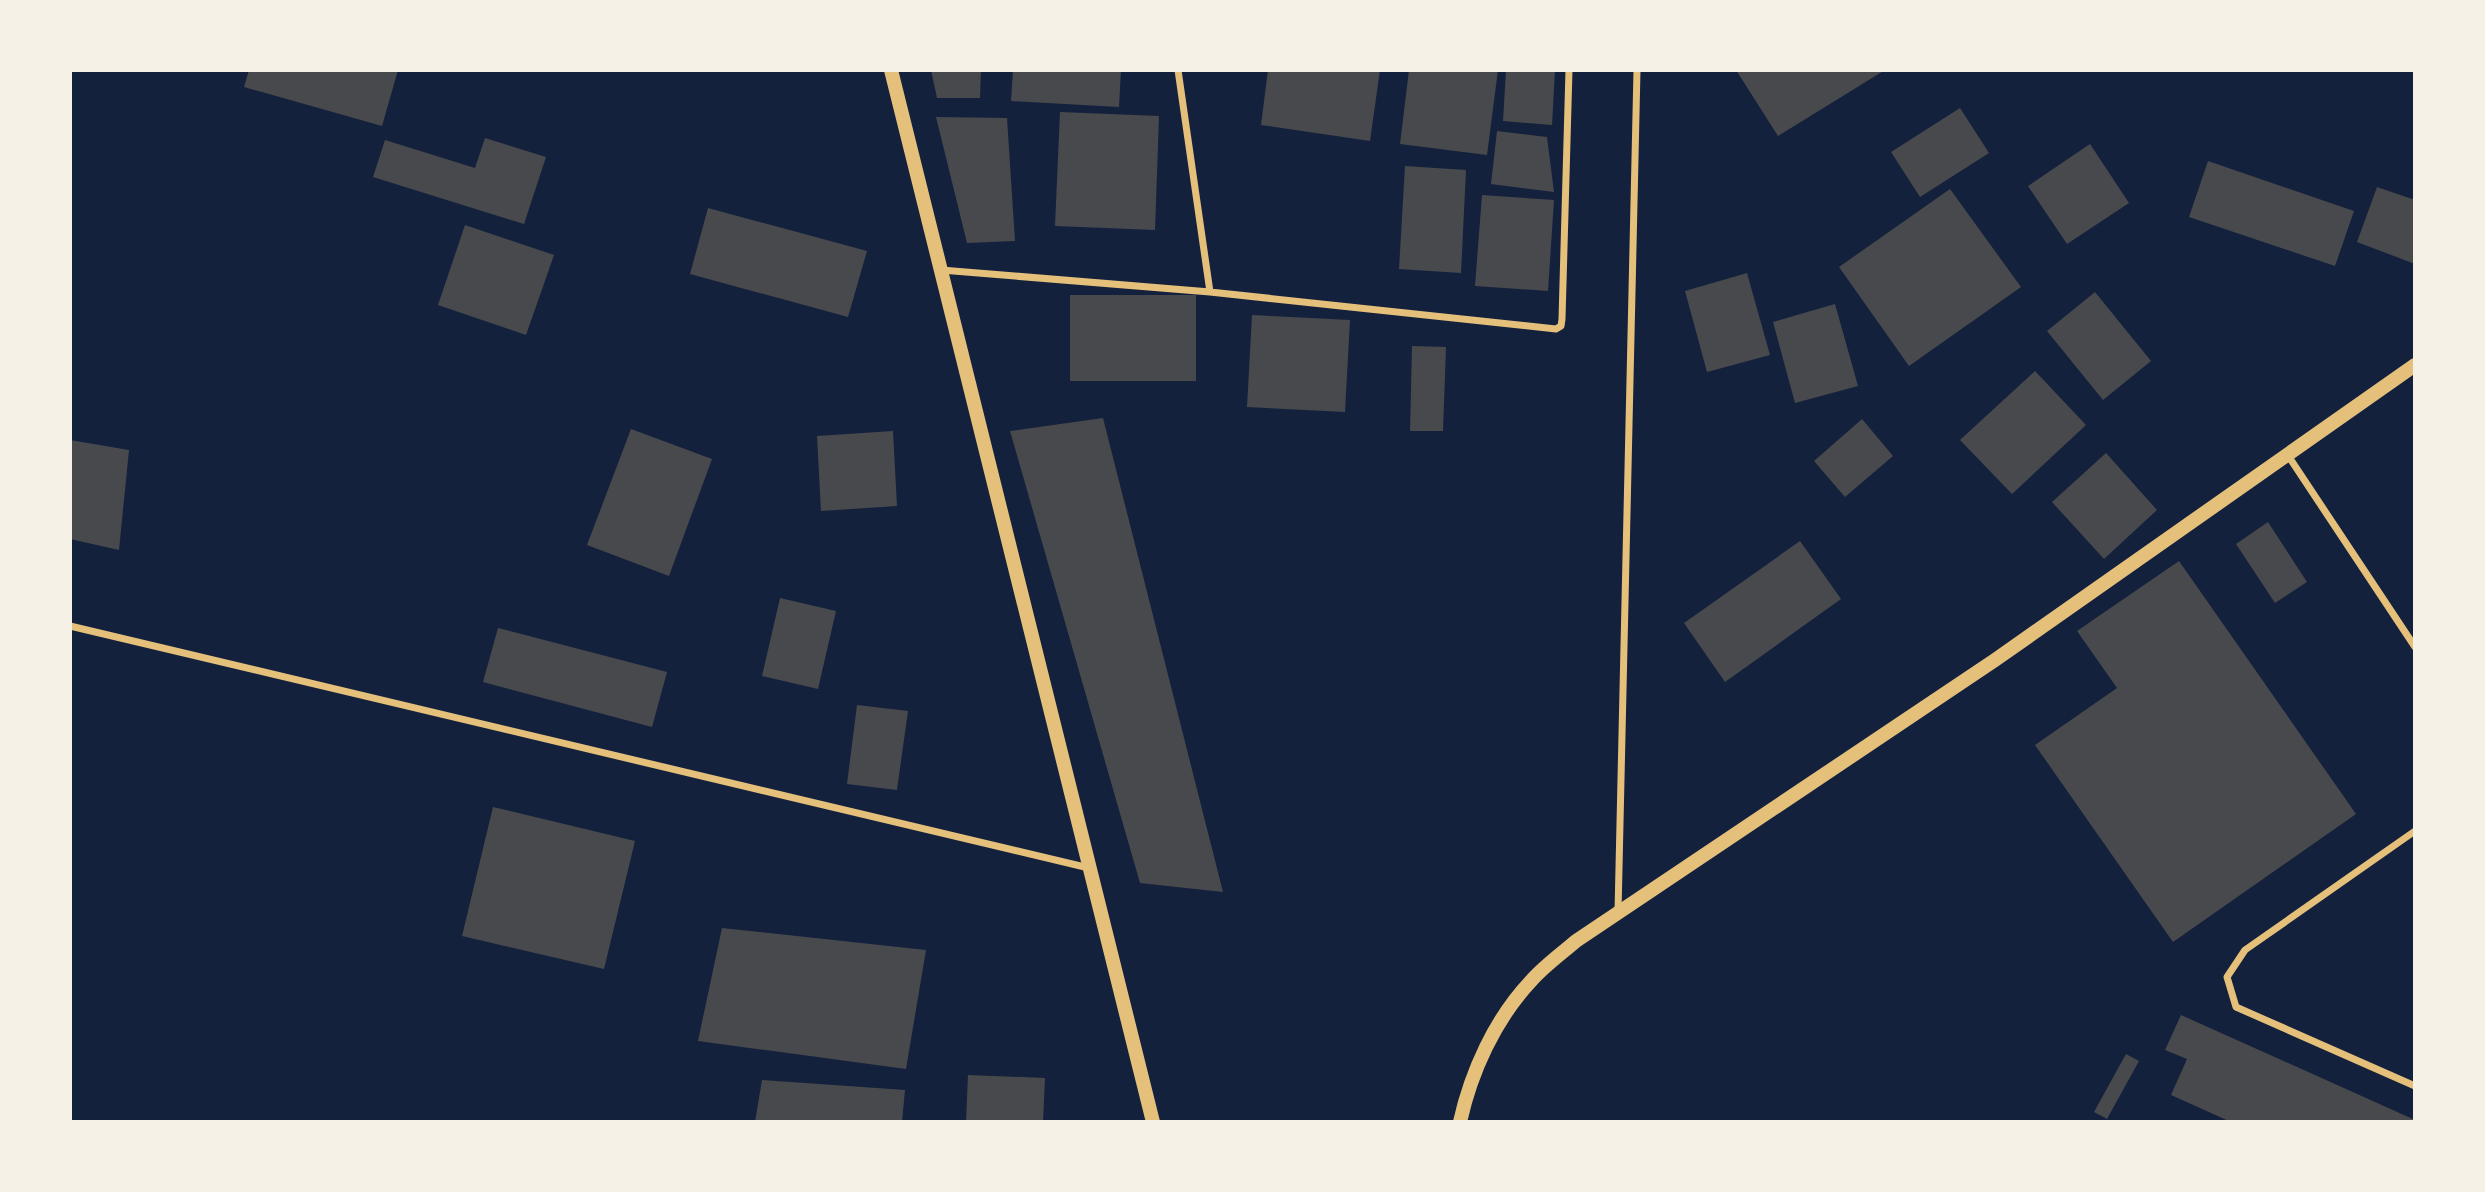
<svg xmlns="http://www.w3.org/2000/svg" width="2485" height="1192" font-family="Cabin,sans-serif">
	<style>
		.building { fill: #48494c }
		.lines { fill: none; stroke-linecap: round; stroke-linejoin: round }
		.minor { stroke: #e5c07b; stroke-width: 7 }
		.secondary { stroke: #e5c07b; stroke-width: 14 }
	</style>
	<rect width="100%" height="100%" fill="#14213d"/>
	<path class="building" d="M 249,70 L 398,70 L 382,126 L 244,87 Z
		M 931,70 L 981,70 L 980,98 L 937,98 Z
		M 1013,70 L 1121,70 L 1119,107 L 1011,101 Z
		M 1268,70 L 1380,70 L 1370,141 L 1261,125 Z
		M 1409,70 L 1498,70 L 1487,155 L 1400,144 Z
		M 1506,70 L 1555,70 L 1552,125 L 1503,121 Z
		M 1736,70 L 1885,70 L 1778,136 Z
		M 1960,108 L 1989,153 L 1920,197 L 1891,152 Z
		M 1060,112 L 1159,116 L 1155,230 L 1055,226 Z
		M 936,117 L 1007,118 L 1015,241 L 967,243 Z
		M 1497,131 L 1547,137 L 1554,192 L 1491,184 Z
		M 485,138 L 546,157 L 524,224 L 373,177 L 385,140 L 475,168 Z
		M 2090,144 L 2129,203 L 2067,244 L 2028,186 Z
		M 2208,161 L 2354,211 L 2335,266 L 2189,217 Z
		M 1405,166 L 1466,170 L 1461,273 L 1399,269 Z
		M 2377,187 L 2415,200 L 2415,264 L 2357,242 Z
		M 1950,189 L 2021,287 L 1909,366 L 1839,267 Z
		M 1482,195 L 1554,200 L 1548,291 L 1475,286 Z
		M 708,208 L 867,251 L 848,317 L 690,274 Z
		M 465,225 L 554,255 L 526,335 L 438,305 Z
		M 1747,273 L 1770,355 L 1707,372 L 1685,291 Z
		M 2095,292 L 2151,361 L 2103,400 L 2047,331 Z
		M 1070,295 L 1196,295 L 1196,381 L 1070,381 Z
		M 1835,304 L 1858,386 L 1795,403 L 1773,322 Z
		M 1252,315 L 1350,320 L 1345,412 L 1247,407 Z
		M 1412,346 L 1446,347 L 1443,431 L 1410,431 Z
		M 2035,371 L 2086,425 L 2012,494 L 1960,440 Z
		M 1103,418 L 1223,892 L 1140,883 L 1010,431 Z
		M 1862,419 L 1893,456 L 1845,497 L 1814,461 Z
		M 631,429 L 712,459 L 669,576 L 587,545 Z
		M 893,431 L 897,506 L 821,511 L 817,436 Z
		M 70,440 L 129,450 L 119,550 L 70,539 Z
		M 2106,453 L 2157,510 L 2104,559 L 2052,502 Z
		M 2268,522 L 2307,582 L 2275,603 L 2236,544 Z
		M 1800,541 L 1841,599 L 1725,682 L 1684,623 Z
		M 2179,561 L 2356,814 L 2173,942 L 2035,745 L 2117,688 L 2077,631 Z
		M 780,598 L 836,611 L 818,689 L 762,676 Z
		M 498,628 L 667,672 L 652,727 L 483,682 Z
		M 857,705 L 908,711 L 897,790 L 847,784 Z
		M 493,807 L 635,841 L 604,969 L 462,936 Z
		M 722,928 L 926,950 L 906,1069 L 698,1041 Z
		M 2181,1015 L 2415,1120 L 2415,1122 L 2231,1122 L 2171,1095 L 2187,1059 L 2165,1050 Z
		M 2126,1054 L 2139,1061 L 2107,1119 L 2094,1112 Z
		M 968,1075 L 1045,1078 L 1043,1122 L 966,1122 Z
		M 762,1080 L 905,1090 L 902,1122 L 755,1122 Z"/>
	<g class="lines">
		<path class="minor" d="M 1178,70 L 1210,292
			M 941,270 L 1210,292 L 1556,329 L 1561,326 L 1562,319 L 1569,70
			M 2287,454 L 2415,647
			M 70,626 L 1089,868
			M 2415,831 L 2245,950 L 2227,977 L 2236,1007 L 2415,1086
			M 1618,912 L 1637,70"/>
		<path class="secondary" d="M 891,70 L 1153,1122
			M 1460,1122 C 1471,1072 1495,1019 1531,981 C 1544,966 1561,954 1576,941 L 1995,660 L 2415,365"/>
	</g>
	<rect width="2485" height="1192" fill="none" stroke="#f6f1e7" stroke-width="144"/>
</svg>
